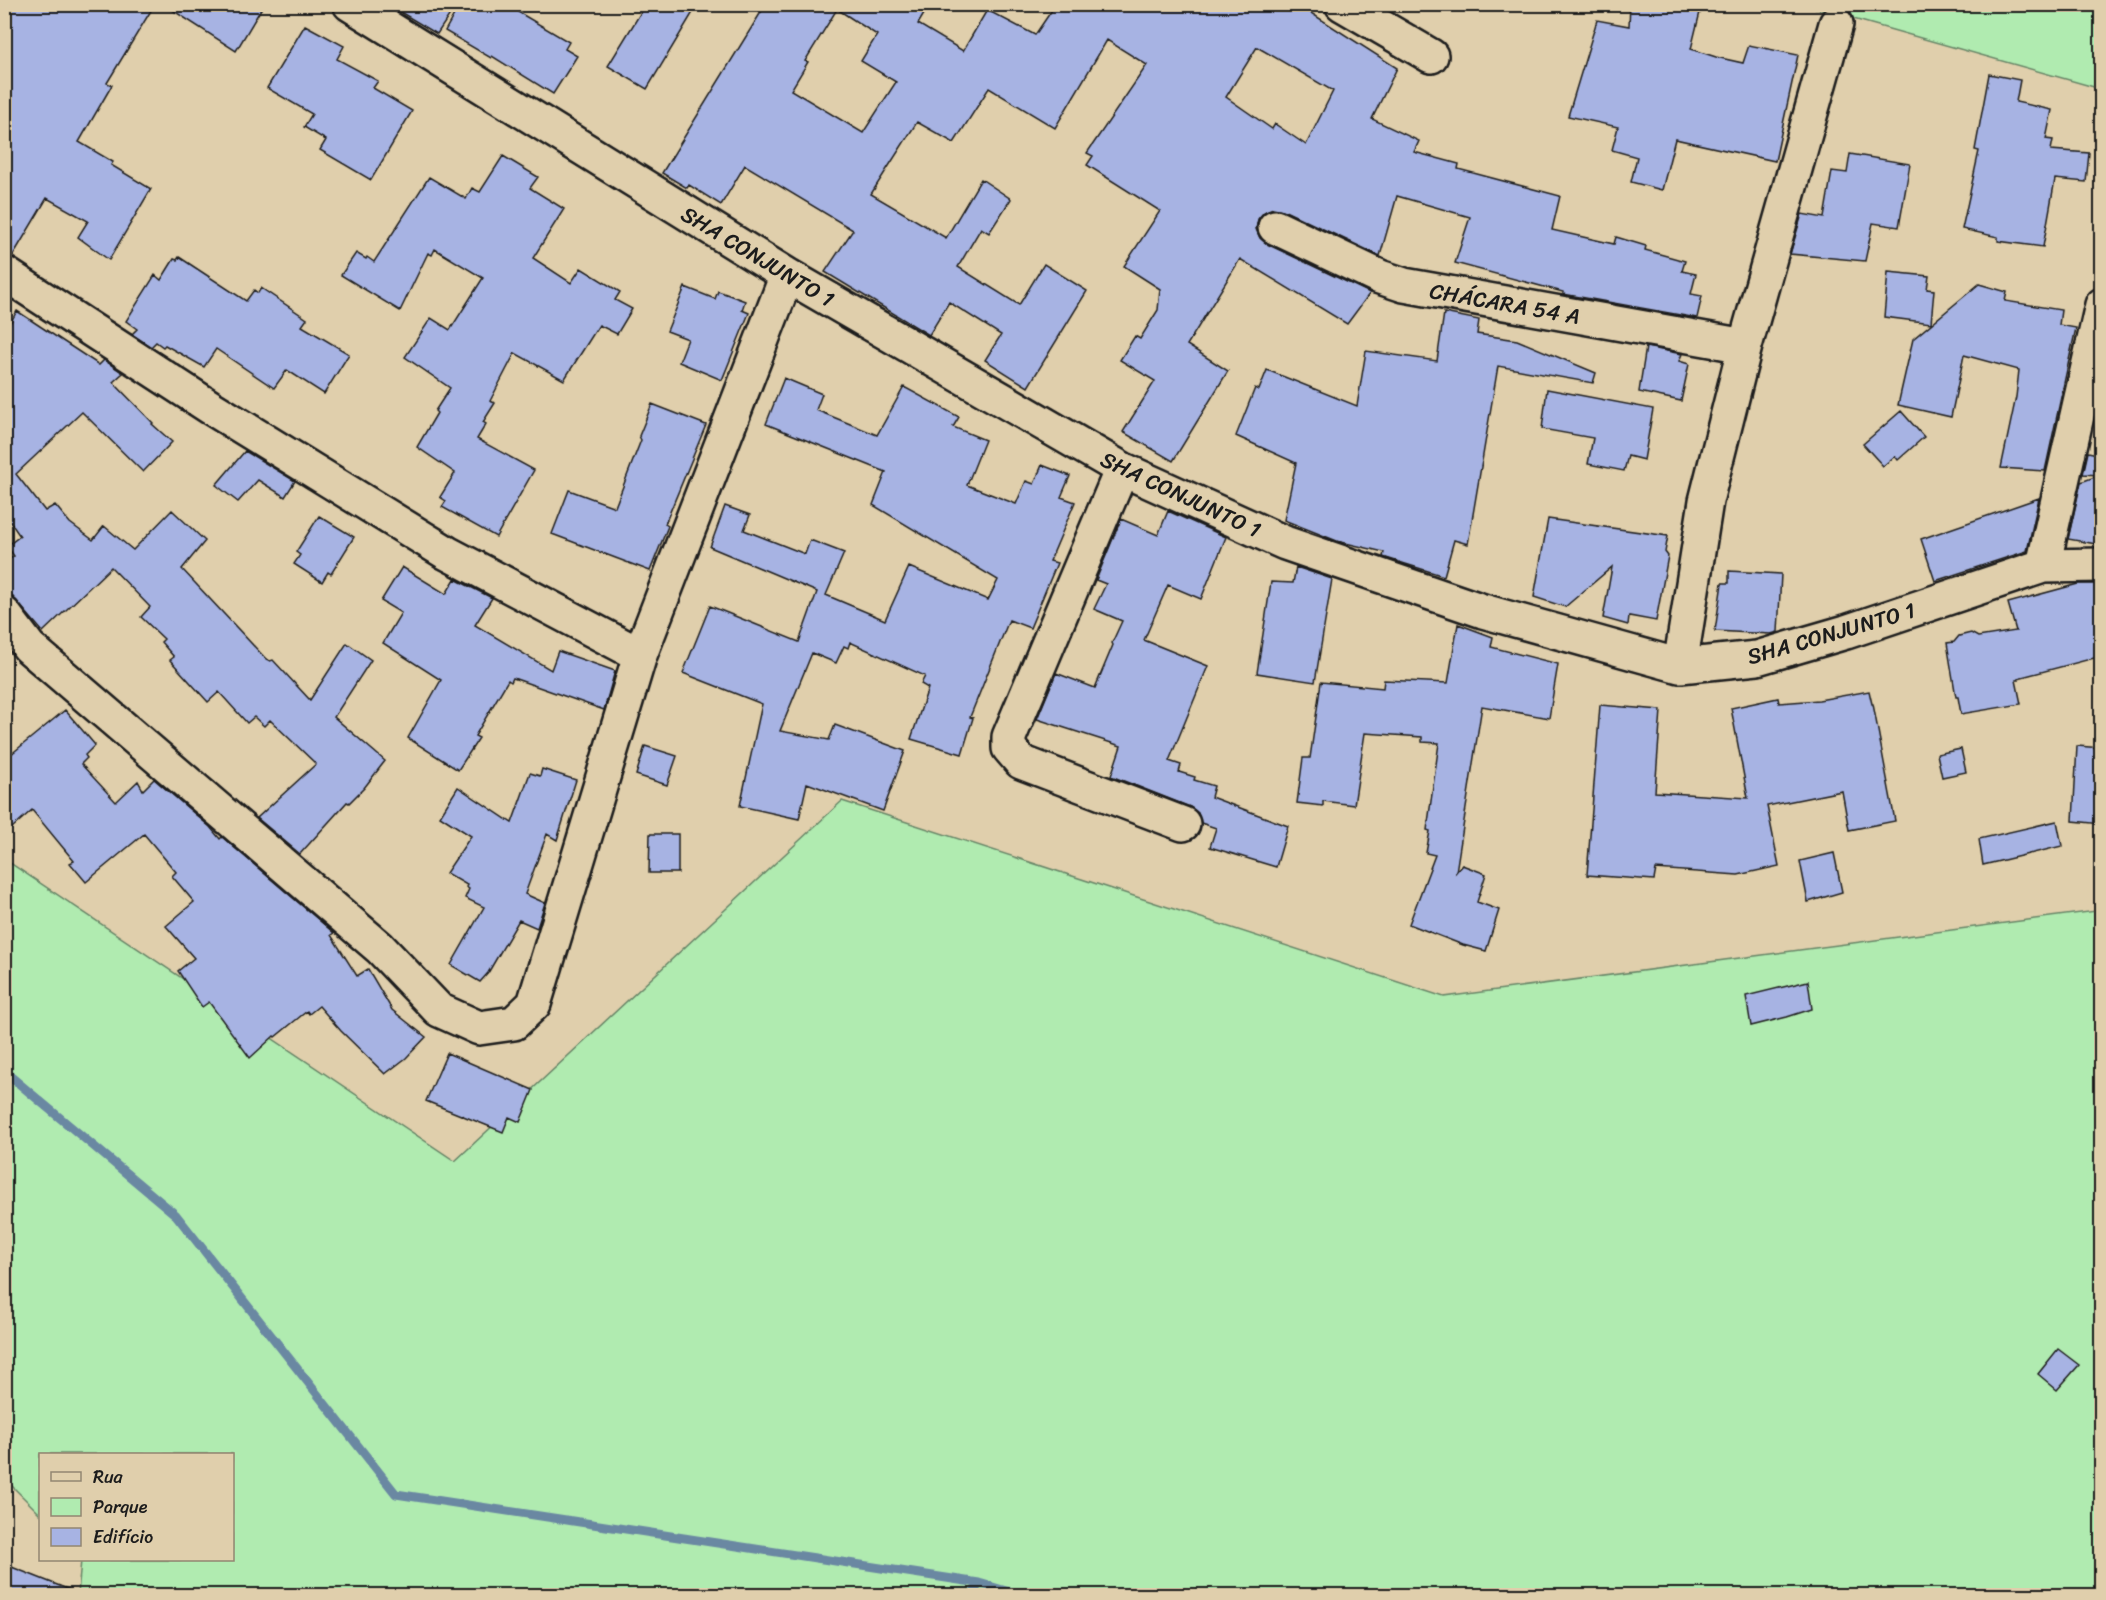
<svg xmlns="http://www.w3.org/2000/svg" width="2106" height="1600" font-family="Sriracha,sans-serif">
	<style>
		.green { fill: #b0ebb0; stroke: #668466; stroke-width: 1.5 }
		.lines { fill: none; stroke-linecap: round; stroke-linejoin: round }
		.stream { stroke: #6a88a2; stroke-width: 9 }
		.building { fill: #a7b3e3; stroke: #1c1c1c; stroke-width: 1.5; fill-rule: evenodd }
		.minor-casing { stroke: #1c1c1c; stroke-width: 38 }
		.minor { stroke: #e0cfac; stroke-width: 33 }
		.labels { text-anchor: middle; stroke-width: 6; stroke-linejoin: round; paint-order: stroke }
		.street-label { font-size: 22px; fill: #1c1c1c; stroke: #e0cfac }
	</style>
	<rect width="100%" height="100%" fill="#e0cfac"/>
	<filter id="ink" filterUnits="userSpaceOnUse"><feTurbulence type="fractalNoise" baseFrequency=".0167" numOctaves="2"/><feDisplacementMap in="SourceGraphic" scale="12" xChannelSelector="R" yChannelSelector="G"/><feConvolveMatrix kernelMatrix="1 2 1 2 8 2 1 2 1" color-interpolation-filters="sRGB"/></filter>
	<g filter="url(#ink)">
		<path class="green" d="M 1804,5 L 2101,5 L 2101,89 Z
			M 842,801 L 1444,997 L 2096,911 L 2102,979 L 2101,1595 L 78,1595 L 81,1560 L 232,1560 L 232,1454 L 40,1454 L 40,1514 L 5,1479 L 4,859 L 455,1161 Z"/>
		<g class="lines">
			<path class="stream" d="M 4,1071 L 176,1215 L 396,1494 L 979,1583 L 1023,1596
				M 972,1596 L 979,1583"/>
		</g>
		<path class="building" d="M 4,4 L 155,4 L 107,83 L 112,85 L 79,142 L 113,162 L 111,165 L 151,189 L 109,260 L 78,237 L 88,221 L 47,198 L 12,257 L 4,254 Z
			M 163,4 L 264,4 L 236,51 Z
			M 387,4 L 438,4 L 451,13 L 437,34 Z
			M 460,4 L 523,4 L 518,12 L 569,42 L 565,49 L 577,56 L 553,94 L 492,56 L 491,58 L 445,31 Z
			M 646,4 L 698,4 L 647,89 L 608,66 Z
			M 766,4 L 930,4 L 918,24 L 963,51 L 987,10 L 1035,35 L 1056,4 L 1297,4 L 1397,68 L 1372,119 L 1419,141 L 1414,152 L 1459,164 L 1458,169 L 1560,196 L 1552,230 L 1614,244 L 1616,237 L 1646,246 L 1645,250 L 1685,261 L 1682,271 L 1696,274 L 1691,294 L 1702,296 L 1697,318 L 1563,294 L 1563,292 L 1455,263 L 1470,217 L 1397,196 L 1380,256 L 1283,210 L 1273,208 L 1264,212 L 1258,219 L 1256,229 L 1260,238 L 1267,244 L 1370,293 L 1347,324 L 1240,259 L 1187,345 L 1228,371 L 1173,461 L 1123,432 L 1155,381 L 1120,360 L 1135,336 L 1140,339 L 1158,310 L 1160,289 L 1124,266 L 1160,211 L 1087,165 L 1093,156 L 1087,153 L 1147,65 L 1107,40 L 1055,128 L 989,88 L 954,143 L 917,122 L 871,194 L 946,238 L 981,179 L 1011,199 L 989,233 L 981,228 L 958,267 L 1019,305 L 1044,264 L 1087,291 L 1028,387 L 985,360 L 1001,335 L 949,302 L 929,335 L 825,272 L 853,230 L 745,165 L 721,205 L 689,185 L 687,188 L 662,173 ZM 837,9 L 877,35 L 861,61 L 896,82 L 863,133 L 791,90 L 808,62 L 805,61 ZM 1257,47 L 1333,91 L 1306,145 L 1275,124 L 1272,129 L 1226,97 Z
			M 1630,4 L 1702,4 L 1691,49 L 1716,57 L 1743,63 L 1749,45 L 1798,55 L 1775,161 L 1675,139 L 1662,190 L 1631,182 L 1637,157 L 1612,150 L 1618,127 L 1568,116 L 1597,20 L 1629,26 Z
			M 305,25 L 344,46 L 337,59 L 378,81 L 373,88 L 412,111 L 371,180 L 320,150 L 326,140 L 304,127 L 312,114 L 267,88 Z
			M 1989,74 L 2020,80 L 2016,102 L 2052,110 L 2046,139 L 2053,140 L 2051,150 L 2089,153 L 2086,182 L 2055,179 L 2043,247 L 1998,241 L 1998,237 L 1962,229 L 1979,151 L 1975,150 Z
			M 1850,154 L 1910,164 L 1899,227 L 1873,223 L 1865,261 L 1790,254 L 1802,214 L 1824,218 L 1832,171 L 1847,173 Z
			M 503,156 L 538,177 L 530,188 L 564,209 L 533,258 L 571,283 L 581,268 L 620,292 L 615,300 L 632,309 L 617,334 L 599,325 L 564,380 L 515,353 L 490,401 L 495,403 L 483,422 L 486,424 L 477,439 L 534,470 L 496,537 L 442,507 L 446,501 L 440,497 L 455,473 L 417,447 L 437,413 L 435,411 L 450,388 L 405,357 L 431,318 L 450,330 L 483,278 L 435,249 L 432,255 L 428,253 L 400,311 L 341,275 L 356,253 L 366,259 L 367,257 L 374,262 L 429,177 L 466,199 L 472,188 L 480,192 Z
			M 179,257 L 246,301 L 254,290 L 258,293 L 261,288 L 307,319 L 302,326 L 349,354 L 324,394 L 287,370 L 274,388 L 216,349 L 204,367 L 165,345 L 163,347 L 156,342 L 151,347 L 132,334 L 137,329 L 126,321 L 155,275 L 161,280 L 174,259 L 177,260 Z
			M 1888,272 L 1929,276 L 1927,289 L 1934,290 L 1931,323 L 1884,317 Z
			M 1979,284 L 2007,292 L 2005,301 L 2061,310 L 2059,325 L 2076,328 L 2045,471 L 2001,468 L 2016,397 L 2019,370 L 1964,355 L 1951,417 L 1898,405 L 1913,339 Z
			M 685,287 L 715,299 L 718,291 L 745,301 L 742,310 L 749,313 L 722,380 L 679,362 L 688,339 L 667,331 Z
			M 17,311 L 99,365 L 104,360 L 123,373 L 113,382 L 153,423 L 152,424 L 172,442 L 143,472 L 82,412 L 16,474 L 45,511 L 55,505 L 70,523 L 93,540 L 104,526 L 133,550 L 172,510 L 205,541 L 182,569 L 266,659 L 270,661 L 273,660 L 310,700 L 347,643 L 371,660 L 334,717 L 385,761 L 364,788 L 349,803 L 347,802 L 300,854 L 257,818 L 316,764 L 270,720 L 264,726 L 254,717 L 247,723 L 219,692 L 208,702 L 170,660 L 174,657 L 161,642 L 164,639 L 141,617 L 150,607 L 111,567 L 43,632 L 7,590 L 8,582 L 4,578 L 4,563 L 14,556 L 7,546 L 20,536 L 4,513 L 4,334 Z
			M 1444,313 L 1479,320 L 1477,334 L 1517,340 L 1596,373 L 1593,383 L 1498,366 L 1468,544 L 1454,540 L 1444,576 L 1383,557 L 1384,552 L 1337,541 L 1284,520 L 1296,463 L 1236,436 L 1255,388 L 1259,390 L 1267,370 L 1357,406 L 1366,351 L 1437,361 Z
			M 1646,347 L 1682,354 L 1679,361 L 1689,364 L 1681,401 L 1639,392 Z
			M 784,378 L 822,394 L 816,410 L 877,435 L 904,387 L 959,417 L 953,427 L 985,440 L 967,485 L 1016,504 L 1026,481 L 1034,484 L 1042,465 L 1070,476 L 1061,497 L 1075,502 L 1050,561 L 1057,563 L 1030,628 L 1009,620 L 970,717 L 973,718 L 962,754 L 911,739 L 928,688 L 921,684 L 925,676 L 850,642 L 848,648 L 844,646 L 836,663 L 812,653 L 780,731 L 829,740 L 835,725 L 905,751 L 883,811 L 807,783 L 799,819 L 740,806 L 762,704 L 683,673 L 710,606 L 799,642 L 817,592 L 710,547 L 725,506 L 750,515 L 744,530 L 805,554 L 810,540 L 844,553 L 826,595 L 885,620 L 909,567 L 988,600 L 998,580 L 873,505 L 886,472 L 766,424 Z
			M 1547,389 L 1653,409 L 1644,460 L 1628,456 L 1624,471 L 1588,464 L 1593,438 L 1542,429 Z
			M 652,404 L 706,425 L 665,524 L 668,526 L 650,571 L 552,534 L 569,490 L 615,507 L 641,440 L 639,436 Z
			M 1901,411 L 1924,437 L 1898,460 L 1895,456 L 1883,466 L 1863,444 Z
			M 245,451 L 295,481 L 285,497 L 258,480 L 238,502 L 216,485 Z
			M 2088,452 L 2102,455 L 2102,545 L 2068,539 L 2081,482 L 2100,475 L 2083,474 Z
			M 2039,498 L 2027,551 L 1935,581 L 1921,539 Z
			M 1168,511 L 1226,537 L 1201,599 L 1168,585 L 1144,640 L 1208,666 L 1169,761 L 1181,765 L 1179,772 L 1195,777 L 1194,780 L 1214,786 L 1211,797 L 1288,826 L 1276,867 L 1210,847 L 1216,828 L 1201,823 L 1198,813 L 1190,807 L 1111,776 L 1121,746 L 1037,719 L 1056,673 L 1095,688 L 1113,645 L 1112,643 L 1122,621 L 1094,609 L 1106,584 L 1096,580 L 1121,519 L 1158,535 Z
			M 319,516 L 354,537 L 331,574 L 328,572 L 322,582 L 294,564 L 300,555 L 296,552 Z
			M 1548,519 L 1668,536 L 1665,552 L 1668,556 L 1656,621 L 1629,616 L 1628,625 L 1603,618 L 1612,567 L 1565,607 L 1534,597 Z
			M 402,567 L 446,594 L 455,579 L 492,598 L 475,625 L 551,670 L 558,651 L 615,671 L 604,710 L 513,678 L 511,682 L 508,680 L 475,736 L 479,738 L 458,770 L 408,738 L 441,680 L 383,643 L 401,613 L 381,601 Z
			M 1296,567 L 1332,579 L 1315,682 L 1257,673 L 1271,582 L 1293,583 Z
			M 1729,571 L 1781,574 L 1778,632 L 1771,634 L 1715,631 L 1722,583 L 1729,583 Z
			M 2078,584 L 2102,584 L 2102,656 L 2018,678 L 2019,680 L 2016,680 L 2021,704 L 1961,714 L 1958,697 L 1956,697 L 1947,643 L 1954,642 L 1959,636 L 1971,633 L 1978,637 L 2016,631 L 2008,603 Z
			M 1458,624 L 1493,637 L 1491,647 L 1558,664 L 1549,718 L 1482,706 L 1456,872 L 1462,865 L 1486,874 L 1477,902 L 1499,910 L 1486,951 L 1463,945 L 1409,924 L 1435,855 L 1426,853 L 1430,831 L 1427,830 L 1439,743 L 1422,742 L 1422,737 L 1365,733 L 1354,805 L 1323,801 L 1323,806 L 1297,803 L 1303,758 L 1310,758 L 1321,682 L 1383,688 L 1384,680 L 1448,683 Z
			M 1869,691 L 1872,704 L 1873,704 L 1895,821 L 1849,830 L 1842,791 L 1767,806 L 1779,866 L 1738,875 L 1656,869 L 1654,880 L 1587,875 L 1600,705 L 1661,710 L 1655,792 L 1748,798 L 1731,708 L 1778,698 L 1779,703 L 1819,700 Z
			M 65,710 L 95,745 L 85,755 L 87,758 L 81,764 L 116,802 L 138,781 L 143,790 L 154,779 L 210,827 L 220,839 L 222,837 L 334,933 L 331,935 L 357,976 L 368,969 L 392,1010 L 426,1037 L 406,1058 L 385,1074 L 341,1031 L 319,1006 L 309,1014 L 307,1011 L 275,1037 L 274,1036 L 250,1058 L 209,1002 L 202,1007 L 178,971 L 194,958 L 166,926 L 194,902 L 172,876 L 176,872 L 144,834 L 86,882 L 70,863 L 74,861 L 32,810 L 4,835 L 4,760 Z
			M 645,746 L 677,756 L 667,785 L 636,775 Z
			M 2077,746 L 2102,748 L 2102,824 L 2073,821 Z
			M 1961,749 L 1966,772 L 1942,777 L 1937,754 Z
			M 542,769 L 576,780 L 557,840 L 547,834 L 525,894 L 545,903 L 537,928 L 519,920 L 488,973 L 480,982 L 451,965 L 484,907 L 465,898 L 469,889 L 466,887 L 467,885 L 446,873 L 471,836 L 440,816 L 458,787 L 512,823 L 530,773 L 540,776 Z
			M 2057,821 L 2062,846 L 1983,865 L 1979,839 Z
			M 650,834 L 678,834 L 678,873 L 649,873 Z
			M 1834,853 L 1842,892 L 1808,902 L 1800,861 Z
			M 1808,981 L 1812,1009 L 1787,1017 L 1751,1026 L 1746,996 Z
			M 447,1053 L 533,1090 L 520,1122 L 509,1117 L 503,1132 L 426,1101 Z
			M 2058,1349 L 2079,1365 L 2057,1390 L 2038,1374 Z
			M 4,1564 L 80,1594 L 79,1596 L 4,1596 Z"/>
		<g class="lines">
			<defs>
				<path id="minor" d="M 350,4 L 787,275 L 1122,469 L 1285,543 L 1483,611 L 1680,666 L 1757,658 L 1846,632 L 2043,566 L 2102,565
					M 1342,4 L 1431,56
					M 1275,227 L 1380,277 L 1404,285 L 1745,346
					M 4,273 L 210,407 L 447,553 L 640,655
					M 1122,469 L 1009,737 L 1009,748 L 1021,762 L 1183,824
					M 2043,566 L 2102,305
					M 4,614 L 29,647 L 380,948 L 439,1010 L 479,1028 L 514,1023 L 534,1004 L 640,655 L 787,275
					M 1680,666 L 1706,501 L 1745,346 L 1836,24"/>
			</defs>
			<use href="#minor" class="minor-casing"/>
			<use href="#minor" class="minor"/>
		</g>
	</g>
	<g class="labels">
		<g class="street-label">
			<text transform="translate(758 256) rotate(31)" y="8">SHA CONJUNTO 1</text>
			<text transform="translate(1505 303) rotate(10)" y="8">CHÁCARA 54 A</text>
			<text transform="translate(1181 494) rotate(25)" y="8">SHA CONJUNTO 1</text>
			<text transform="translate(1831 633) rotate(-16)" y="8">SHA CONJUNTO 1</text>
		</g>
	</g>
	<rect width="2106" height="1600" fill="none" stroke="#e0cfac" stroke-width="24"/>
	<rect x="12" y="12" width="2082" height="1576" fill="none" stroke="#1c1c1c" stroke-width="2" filter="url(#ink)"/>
	<rect x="39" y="1453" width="195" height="108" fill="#e0cfac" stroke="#928772" stroke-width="1.5"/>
	<rect x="51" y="1472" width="30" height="9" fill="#e0cfac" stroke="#928772" stroke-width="1.5"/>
	<text x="93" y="1483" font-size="18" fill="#1c1c1c">Rua</text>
	<rect x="51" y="1498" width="30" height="18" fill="#b0ebb0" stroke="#928772" stroke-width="1.5"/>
	<text x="93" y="1513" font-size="18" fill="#1c1c1c">Parque</text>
	<rect x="51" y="1528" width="30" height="18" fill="#a7b3e3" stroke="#928772" stroke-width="1.5"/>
	<text x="93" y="1543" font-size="18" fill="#1c1c1c">Edifício</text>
</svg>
